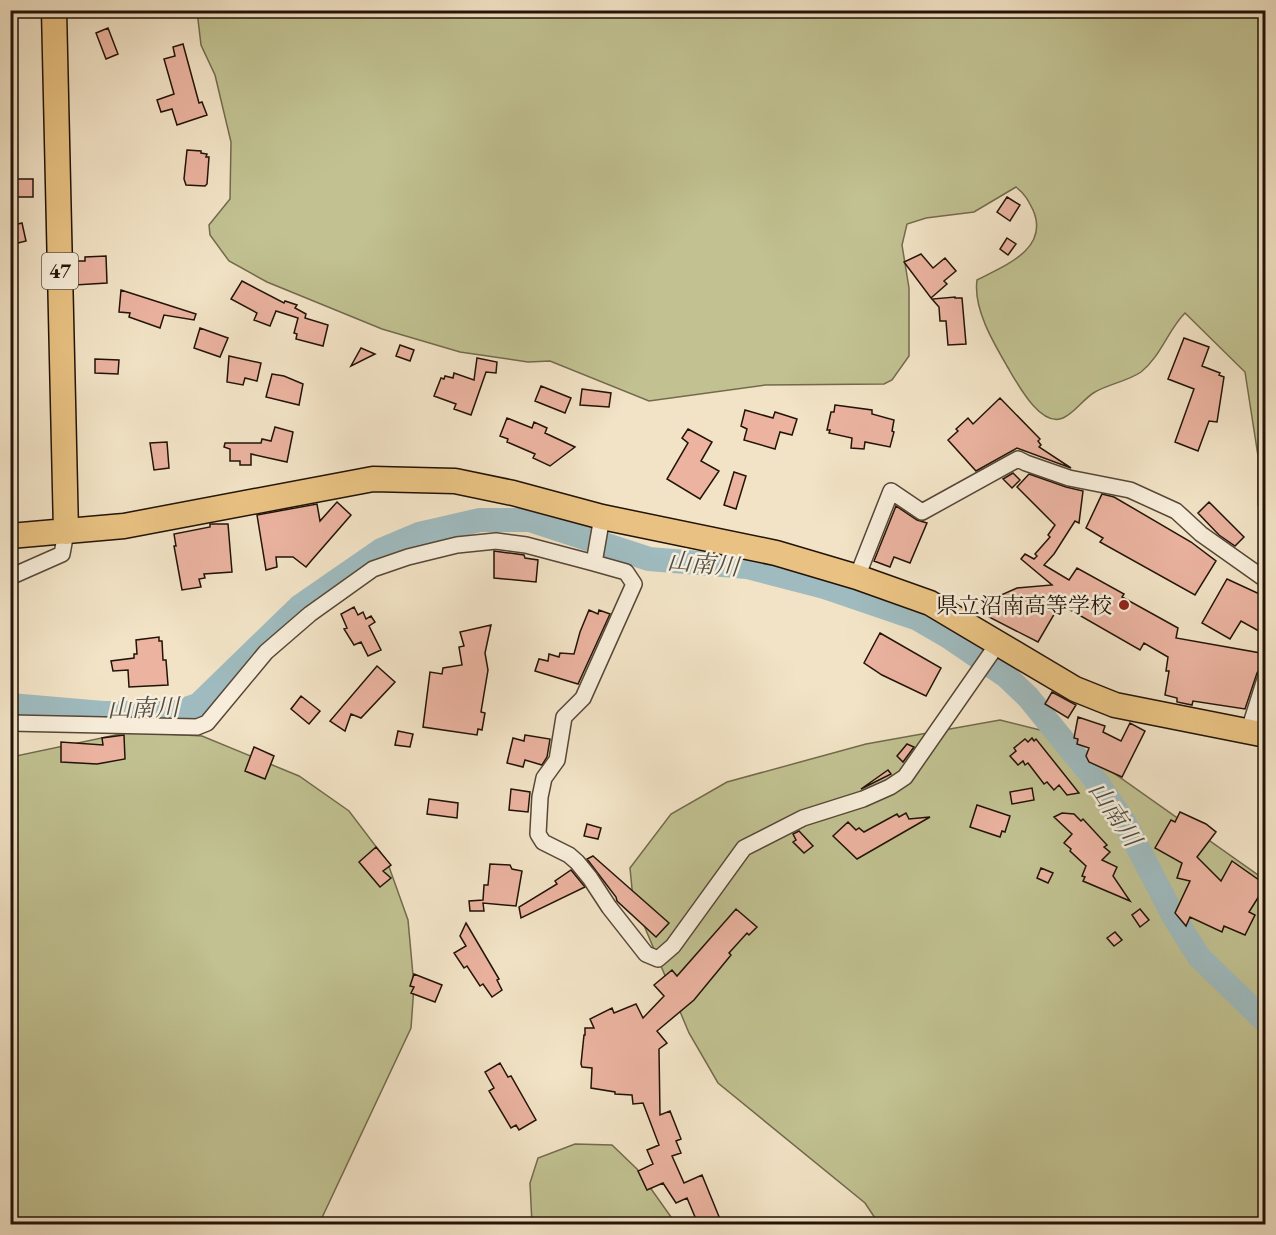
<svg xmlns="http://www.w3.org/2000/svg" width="1276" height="1235" font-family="'EB Garamond','Noto Serif JP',serif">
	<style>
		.green { fill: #c1c191; stroke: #726a4c; stroke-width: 1.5 }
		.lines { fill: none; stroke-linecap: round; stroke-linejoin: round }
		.river { stroke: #9fbbbf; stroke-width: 24 }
		.building { fill: #ebb3a0; stroke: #221307; stroke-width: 1.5 }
		.street-casing { stroke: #564737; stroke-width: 18 }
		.primary-casing { stroke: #221307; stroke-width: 27 }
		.street { stroke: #f7edda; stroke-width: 15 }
		.primary { stroke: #e9c283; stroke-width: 24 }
		.poi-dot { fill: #8f2418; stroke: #f7edda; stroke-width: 2 }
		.labels { text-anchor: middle; stroke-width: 5; stroke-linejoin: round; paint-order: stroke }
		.shield { fill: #f7edda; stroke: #625446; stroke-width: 1.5 }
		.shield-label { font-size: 21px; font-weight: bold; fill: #221307 }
		.poi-label { font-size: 22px; fill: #221307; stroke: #f7edda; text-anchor: end }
		.water-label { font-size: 24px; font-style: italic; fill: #4e4e47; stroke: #f7edda }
	</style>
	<rect width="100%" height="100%" fill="#f2e3c6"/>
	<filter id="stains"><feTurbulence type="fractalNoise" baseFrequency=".00333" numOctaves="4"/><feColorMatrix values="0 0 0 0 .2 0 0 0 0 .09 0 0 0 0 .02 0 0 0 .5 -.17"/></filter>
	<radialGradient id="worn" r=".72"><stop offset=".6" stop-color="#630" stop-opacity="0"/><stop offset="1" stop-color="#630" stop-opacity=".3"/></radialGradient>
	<path class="green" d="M 197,11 L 1265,11 L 1265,517 L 1258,505 L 1258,456 L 1245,372 L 1185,313 C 1168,330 1161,356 1141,372 C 1128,381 1109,384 1095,392 C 1084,398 1075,413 1063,418 C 1040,428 1016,381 1007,366 C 993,342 973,308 977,280 C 1004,266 1050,249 1033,210 C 1028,200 1025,194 1016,187 L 974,212 L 926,218 L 907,224 L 902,245 L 909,288 L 909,356 L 892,380 L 884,384 L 765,385 L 649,401 L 550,361 L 528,362 L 460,352 L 382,329 L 267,282 L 229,261 L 210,235 L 209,225 L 230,199 L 231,142 L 215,75 L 201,45 Z
		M 1000,720 L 1060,735 L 1265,880 L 1265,1224 L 879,1224 L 865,1203 L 718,1083 L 689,1033 L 633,899 L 630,868 L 671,814 L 727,782 L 866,744 Z
		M 130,732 L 202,736 L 299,776 L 349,811 L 387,861 L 408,920 L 414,986 L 411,1028 L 319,1224 L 11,1224 L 11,757 Z
		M 575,1144 L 612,1145 L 637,1169 L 676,1224 L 532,1224 L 530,1183 L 538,1158 Z"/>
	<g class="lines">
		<path class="river" d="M 10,705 L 103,713 L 174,713 L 198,705 L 300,606 L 381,550 L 419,534 L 480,520 L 530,520 L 649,559 L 747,567 L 824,587 L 918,619 L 949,637 L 1006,676 L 1028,697 L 1097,782 L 1125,823 L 1174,917 L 1199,957 L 1266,1022"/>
	</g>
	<path class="building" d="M 108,28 L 118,54 L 106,59 L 96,33 Z
		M 183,44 L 199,103 L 202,102 L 207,115 L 177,125 L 172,109 L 161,112 L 157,100 L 174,94 L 164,59 L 175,56 L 173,47 Z
		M 187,150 L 201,151 L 201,153 L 207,154 L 206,157 L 209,157 L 207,184 L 205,186 L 186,185 L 184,179 Z
		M 10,179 L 33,179 L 33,197 L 10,197 Z
		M 1007,197 L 1020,205 L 1010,221 L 997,212 Z
		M 22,223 L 26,241 L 10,245 L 10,226 Z
		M 1007,238 L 1016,244 L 1008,255 L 1000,249 Z
		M 921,254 L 933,268 L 945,258 L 956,271 L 944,281 L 947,284 L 931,298 L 904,262 Z
		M 106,256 L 107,283 L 75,285 L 74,261 L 85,261 L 85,257 Z
		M 242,281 L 284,303 L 285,301 L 297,305 L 295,308 L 306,314 L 305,318 L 328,325 L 323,346 L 296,339 L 297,334 L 294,333 L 298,318 L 276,311 L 270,326 L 254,320 L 257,313 L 231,299 Z
		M 121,290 L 196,314 L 194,320 L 164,315 L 160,328 L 129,317 L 130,313 L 119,312 Z
		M 955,297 L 955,298 L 962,298 L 966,344 L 948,345 L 946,321 L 940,321 L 939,307 L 932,299 Z
		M 200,328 L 228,338 L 220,357 L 194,348 Z
		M 1184,338 L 1209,347 L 1202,366 L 1220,373 L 1219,375 L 1224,377 L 1217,422 L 1209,421 L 1198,451 L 1175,442 L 1194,389 L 1168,379 Z
		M 400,345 L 414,350 L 410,361 L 396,356 Z
		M 361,348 L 375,354 L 351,366 Z
		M 229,356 L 261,363 L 257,381 L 245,378 L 243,385 L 227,382 Z
		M 477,358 L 497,362 L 496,373 L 486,372 L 471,415 L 454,409 L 456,404 L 434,396 L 441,378 L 444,379 L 445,376 L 453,378 L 454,373 L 474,380 Z
		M 95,359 L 119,360 L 118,374 L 95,373 Z
		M 272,374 L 284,376 L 303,384 L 299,405 L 266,397 Z
		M 541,386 L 571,398 L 565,413 L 535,401 Z
		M 582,389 L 611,393 L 609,407 L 580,405 Z
		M 1000,398 L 1040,439 L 1038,441 L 1041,445 L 1039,447 L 1071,468 L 1017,448 L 976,471 L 948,440 L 958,431 L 956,429 L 968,418 L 973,424 Z
		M 835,405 L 872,410 L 872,414 L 894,420 L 892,431 L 894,432 L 890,447 L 865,442 L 864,449 L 851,448 L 852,438 L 829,433 L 830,430 L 827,430 L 831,412 L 834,412 Z
		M 745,410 L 773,418 L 775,412 L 797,419 L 792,435 L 780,432 L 775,449 L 744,440 L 747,429 L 741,426 Z
		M 507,418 L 532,428 L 534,422 L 547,428 L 545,433 L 575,447 L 550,466 L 533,458 L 535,454 L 507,442 L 508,439 L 500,436 Z
		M 275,427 L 293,432 L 287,462 L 251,454 L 251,465 L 240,465 L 240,461 L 230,461 L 230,449 L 224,447 L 225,443 L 261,443 L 262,439 L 271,441 Z
		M 688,429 L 712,442 L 701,461 L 719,471 L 700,499 L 667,479 L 688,443 L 682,438 Z
		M 167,442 L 169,468 L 154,470 L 150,443 Z
		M 734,472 L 746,476 L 736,509 L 724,505 Z
		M 1013,473 L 1020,480 L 1012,488 L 1003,479 Z
		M 1029,474 L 1066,487 L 1083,491 L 1079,523 L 1075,521 L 1054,554 L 1044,565 L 1069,580 L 1077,568 L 1124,594 L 1122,597 L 1178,628 L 1176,638 L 1266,654 L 1266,666 L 1260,668 L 1257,673 L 1245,709 L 1193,701 L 1192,705 L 1177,702 L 1177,698 L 1165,695 L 1169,671 L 1166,671 L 1168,657 L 1144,643 L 1140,650 L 1060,604 L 1038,642 L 989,617 L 1001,595 L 1017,588 L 1052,585 L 1021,559 L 1025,554 L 1034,559 L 1037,556 L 1035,554 L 1050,537 L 1048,535 L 1055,525 L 1017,487 Z
		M 1102,494 L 1114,497 L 1191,542 L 1216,561 L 1195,595 L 1100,542 L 1103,538 L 1086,528 Z
		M 337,502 L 351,515 L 311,561 L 306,567 L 293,557 L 276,557 L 277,567 L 266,570 L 257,515 L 317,504 L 320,521 Z
		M 1209,502 L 1244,537 L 1235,546 L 1219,535 L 1198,513 Z
		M 896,506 L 917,520 L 927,523 L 910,563 L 894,557 L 890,567 L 874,561 Z
		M 210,524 L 228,524 L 232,572 L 204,574 L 205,578 L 199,579 L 201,587 L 182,590 L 174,546 L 176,546 L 174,534 L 210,527 Z
		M 494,551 L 524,555 L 525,558 L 538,560 L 536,582 L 494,578 Z
		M 1227,579 L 1266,597 L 1266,635 L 1241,621 L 1230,639 L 1202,623 Z
		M 354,607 L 358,615 L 363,612 L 366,619 L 371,616 L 375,622 L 369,626 L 381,650 L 368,656 L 361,642 L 354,645 L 344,629 L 347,628 L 341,614 Z
		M 589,610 L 598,614 L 599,610 L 610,614 L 578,684 L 535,671 L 539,659 L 548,661 L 549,654 L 559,657 L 560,653 L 574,654 L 580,632 Z
		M 491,625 L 485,653 L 488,670 L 481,712 L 485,713 L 482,730 L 478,729 L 477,735 L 423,727 L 430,672 L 442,674 L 443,668 L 462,665 L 459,647 L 464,646 L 460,632 Z
		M 880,633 L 941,668 L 926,696 L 882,675 L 864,663 Z
		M 159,637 L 159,641 L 162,641 L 163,660 L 166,660 L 168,685 L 129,687 L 128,670 L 113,671 L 111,661 L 134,658 L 134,654 L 137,654 L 136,640 Z
		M 377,666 L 395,682 L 361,718 L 351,714 L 345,731 L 330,721 Z
		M 1052,692 L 1076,705 L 1068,718 L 1045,704 Z
		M 301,696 L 320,711 L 309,724 L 291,709 Z
		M 1078,717 L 1105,726 L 1103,732 L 1121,741 L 1130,723 L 1145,731 L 1122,777 L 1089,762 L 1086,756 L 1089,748 L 1077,744 L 1078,739 L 1074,738 Z
		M 398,731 L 413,734 L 410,747 L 395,745 Z
		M 124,735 L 125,759 L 97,764 L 61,762 L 61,742 L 103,745 L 102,738 Z
		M 525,735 L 550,739 L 547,757 L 542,765 L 525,760 L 523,767 L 507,763 L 513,738 L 524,741 Z
		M 1032,738 L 1034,741 L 1036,739 L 1079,793 L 1067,795 L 1059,785 L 1054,790 L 1047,782 L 1044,784 L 1028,763 L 1025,765 L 1023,761 L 1018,765 L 1010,756 L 1016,751 L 1014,748 L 1025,739 L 1028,742 Z
		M 907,744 L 914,747 L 903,762 L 897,756 Z
		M 254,747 L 274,756 L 265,779 L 245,771 Z
		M 888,770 L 891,774 L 861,789 Z
		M 1032,788 L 1034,800 L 1012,804 L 1010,792 Z
		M 511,789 L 530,792 L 528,812 L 509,810 Z
		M 429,799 L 458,803 L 457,818 L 427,814 Z
		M 977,805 L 1010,816 L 1005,832 L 1002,831 L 1000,837 L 970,827 Z
		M 1180,812 L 1206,824 L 1216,832 L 1197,857 L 1221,881 L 1232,861 L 1266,885 L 1249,912 L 1255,915 L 1245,935 L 1224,926 L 1222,932 L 1190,917 L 1186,926 L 1175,913 L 1190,881 L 1177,878 L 1182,863 L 1155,848 L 1171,820 L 1175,822 Z
		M 906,813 L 909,819 L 930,817 L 857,859 L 833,836 L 848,822 L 856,830 L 859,828 L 864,832 L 897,814 L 899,817 Z
		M 1062,813 L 1074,814 L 1081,821 L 1083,819 L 1107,845 L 1104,847 L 1110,852 L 1102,860 L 1117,867 L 1113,876 L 1130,901 L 1083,881 L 1085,877 L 1082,876 L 1086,866 L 1070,851 L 1071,849 L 1064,843 L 1072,834 L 1054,817 Z
		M 587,824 L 601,828 L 598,839 L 584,836 Z
		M 799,831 L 813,846 L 804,853 L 793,842 L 796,840 L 793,834 Z
		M 376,847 L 391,865 L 383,871 L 391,878 L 380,887 L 359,862 Z
		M 593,856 L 669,923 L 656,937 L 617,901 L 616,897 L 587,859 Z
		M 490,864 L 510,865 L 512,869 L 522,871 L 516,906 L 483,903 L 484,911 L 470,911 L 469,901 L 483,900 L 484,885 L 488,885 Z
		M 1041,868 L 1053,873 L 1048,883 L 1037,878 Z
		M 571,870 L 585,887 L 521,918 L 519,907 L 557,884 L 555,881 Z
		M 736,909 L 757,927 L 749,935 L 747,933 L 729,953 L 731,955 L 694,1000 L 657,1031 L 667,1043 L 659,1049 L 660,1115 L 670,1111 L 681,1139 L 676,1141 L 681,1153 L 672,1156 L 684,1183 L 702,1175 L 722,1224 L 698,1224 L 687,1198 L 676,1203 L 663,1183 L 647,1190 L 638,1171 L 653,1164 L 647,1150 L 659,1145 L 643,1103 L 633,1104 L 632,1095 L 615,1094 L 615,1092 L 591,1088 L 592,1068 L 582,1067 L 581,1064 L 584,1035 L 585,1035 L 585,1028 L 594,1028 L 590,1019 L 612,1008 L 614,1013 L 636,1004 L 643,1018 L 664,996 L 654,985 L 672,970 L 677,976 Z
		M 1140,909 L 1149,920 L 1140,927 L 1132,915 Z
		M 466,923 L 499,979 L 497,980 L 502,990 L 492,997 L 483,984 L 480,986 L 467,966 L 464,968 L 454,953 L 466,946 L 460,936 Z
		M 1115,932 L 1122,940 L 1114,946 L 1107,938 Z
		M 414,974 L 442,985 L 435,1002 L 411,993 L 414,987 L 410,986 Z
		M 500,1063 L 508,1077 L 511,1076 L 536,1120 L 519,1130 L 516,1125 L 511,1128 L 489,1091 L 494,1088 L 485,1072 Z"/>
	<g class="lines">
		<defs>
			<path id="street" d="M 602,517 L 594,563 L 626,572 L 634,584 L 583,698 L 564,717 L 557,760 L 544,778 L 540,797 L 538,834 L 543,842 L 569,855 L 577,862 L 590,878 L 609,907 L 646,954 L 658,959 L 673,946 L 744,848 L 803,818 L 863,799 L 890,787 L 905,777 L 999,642
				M 10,577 L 62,554 L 66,532
				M 857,577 L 891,491 L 922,512 L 1018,459 L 1026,463 L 1069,478 L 1130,490 L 1176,511 L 1201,534 L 1266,580
				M 10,723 L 197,727 L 207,723 L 266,652 L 310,614 L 373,569 L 408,557 L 457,545 L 496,541 L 526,545 L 594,563
				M 1249,730 L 1266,676"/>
			<path id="primary" d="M 54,10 L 66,532
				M 10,536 L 124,526 L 373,479 L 455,481 L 513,493 L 602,517 L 776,553 L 857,577 L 930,603 L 1075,689 L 1115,705 L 1266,735"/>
		</defs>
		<use href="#street" class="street-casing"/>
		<use href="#primary" class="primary-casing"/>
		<use href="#street" class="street"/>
		<use href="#primary" class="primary"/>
	</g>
	<circle class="poi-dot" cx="1124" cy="605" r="6"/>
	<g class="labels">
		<rect class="shield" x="42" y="253" width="36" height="36" rx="4.5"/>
		<g class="shield-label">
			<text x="60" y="278">47</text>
		</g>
		<g class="poi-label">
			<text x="1112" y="613">県立沼南高等学校</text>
		</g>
		<g class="water-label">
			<text transform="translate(703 564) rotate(5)" y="8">山南川</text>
			<text transform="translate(143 708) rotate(-1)" y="8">山南川</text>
			<text transform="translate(1115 814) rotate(56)" y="8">山南川</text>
		</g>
	</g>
	<rect width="1276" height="1235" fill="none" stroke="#f2e3c6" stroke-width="36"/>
	<rect x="12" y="12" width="1252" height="1211" fill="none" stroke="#221307" stroke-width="3"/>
	<rect x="18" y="18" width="1240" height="1199" fill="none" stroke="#221307" stroke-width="1.5"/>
	<rect width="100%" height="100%" filter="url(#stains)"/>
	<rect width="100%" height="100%" fill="url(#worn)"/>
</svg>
